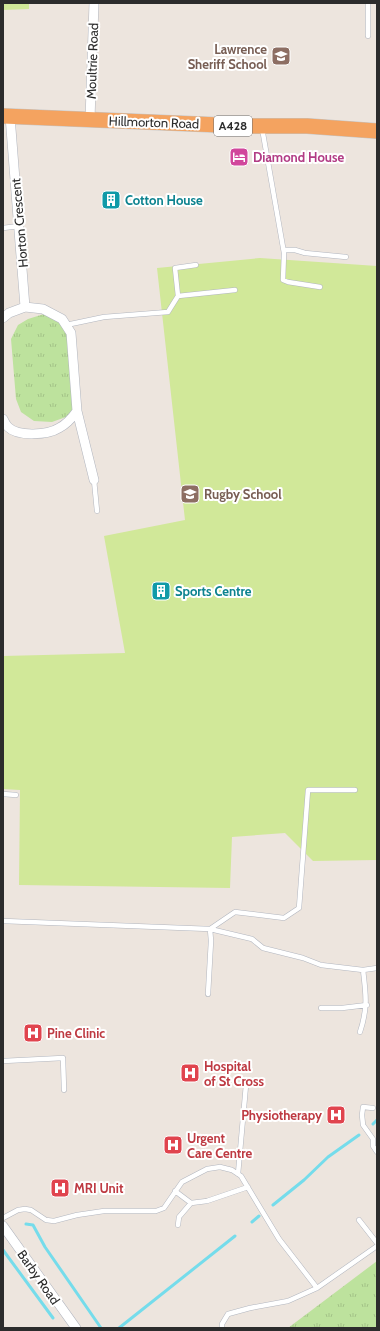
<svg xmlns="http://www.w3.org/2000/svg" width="380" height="1331" font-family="Cabin,sans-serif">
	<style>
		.grass { fill: url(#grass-tufts) }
		.pitch { fill: #d1e899 }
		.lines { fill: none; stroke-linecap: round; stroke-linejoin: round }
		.stream { stroke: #75dceb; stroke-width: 3 }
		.service-casing { stroke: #b2b6bf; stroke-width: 5.5 }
		.minor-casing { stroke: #b2b6bf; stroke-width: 10 }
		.trunk-casing { stroke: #c4c4c4; stroke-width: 16 }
		.service { stroke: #fff; stroke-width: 4.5 }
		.minor { stroke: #fff; stroke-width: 9 }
		.trunk { stroke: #f4a360; stroke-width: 15 }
		.labels { text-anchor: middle; stroke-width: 4; stroke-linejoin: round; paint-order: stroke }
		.shield { fill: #fff; stroke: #6b6b6b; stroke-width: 1 }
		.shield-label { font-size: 12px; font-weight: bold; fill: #2c2c2c }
		.education-label { font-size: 13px; font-weight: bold; fill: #785e54; stroke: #fff; text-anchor: end }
		.street-label { font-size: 13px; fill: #2c2c2c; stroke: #fff }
		.hotel-label { font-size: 13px; font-weight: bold; fill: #b23c85; stroke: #fff; text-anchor: start }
		.culture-label { font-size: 13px; font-weight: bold; fill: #0d838f; stroke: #fff; text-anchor: start }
		.health-label { font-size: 13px; font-weight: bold; fill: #be3a42; stroke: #fff; text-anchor: start }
	</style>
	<defs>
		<pattern id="grass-tufts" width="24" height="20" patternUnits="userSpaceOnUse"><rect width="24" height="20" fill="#bde29d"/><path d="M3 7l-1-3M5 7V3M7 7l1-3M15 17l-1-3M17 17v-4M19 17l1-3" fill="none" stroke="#a3c287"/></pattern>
	</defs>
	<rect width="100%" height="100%" fill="#ede5de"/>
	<path class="grass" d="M 44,314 L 68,323 L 76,409 L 66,417 L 52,422 L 34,421 L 21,412 L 16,399 L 11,339 L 18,325 L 28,319 Z
		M 377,1261 L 377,1328 L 288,1328 Z"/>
	<path class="pitch" d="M 3,3 L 29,3 L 29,9 L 3,10 Z
		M 260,258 L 377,266 L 377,860 L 313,861 L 285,833 L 232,837 L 230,888 L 19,885 L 20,790 L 3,789 L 3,656 L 125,653 L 104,536 L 185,520 L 157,268 Z"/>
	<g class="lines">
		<path class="stream" d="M 373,1124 L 377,1120
			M 273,1205 L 304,1180 L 328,1157 L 359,1135
			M 252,1222 L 259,1216
			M 26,1224 L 33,1225 L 45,1247 L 101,1328
			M 3,1250 L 53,1318
			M 119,1328 L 235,1236"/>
		<defs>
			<path id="service" d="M 368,3 L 368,36
				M 262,128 L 284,253 L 283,280 L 288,282 L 320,287
				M 3,228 L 19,226
				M 284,250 L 295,250 L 305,253 L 346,257
				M 178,296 L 235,290
				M 66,325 L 104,317 L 168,312 L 178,296 L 175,268 L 196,265
				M 94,480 L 97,511
				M 3,794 L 16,795
				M 3,921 L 210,929 L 252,939 L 263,948 L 303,958 L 321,965 L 363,970 L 377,968
				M 210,929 L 235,912 L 284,918 L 299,908 L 308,790 L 355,790
				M 208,994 L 211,941 L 210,929
				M 321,1008 L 342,1008 L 367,1005
				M 360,1032 C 368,1008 366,994 363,970
				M 3,1061 L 63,1058 L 64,1090
				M 373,1108 L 363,1107 L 362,1115 L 363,1125 L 373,1139 L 373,1146 L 377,1152
				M 238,1174 L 246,1085
				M 175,1191 L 191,1203 L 207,1201 L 248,1187
				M 3,1218 L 18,1210 L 25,1209 L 31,1210 L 46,1220 L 54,1221 L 77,1215 L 104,1211 L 156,1211 L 164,1208 L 182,1182 L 207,1169 L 220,1167 L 232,1170 L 241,1176 L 279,1239 L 317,1288
				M 359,1220 L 377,1243
				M 178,1225 L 179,1217 L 191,1203
				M 222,1328 L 222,1324 L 228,1314 L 250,1308 L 288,1301 L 317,1288 L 377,1246"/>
			<path id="minor" d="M 10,116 L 25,307
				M 90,119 L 94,3
				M 3,318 L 9,313 L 25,307 L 43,309 L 62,319 L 71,333 L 77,411 C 72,418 67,424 59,428 C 48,435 18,437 8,427 C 6,425 4,421 3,419
				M 77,411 L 94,480
				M 3,1226 L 76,1328"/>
			<path id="trunk" d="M 3,116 L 244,126 L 307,126 L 377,131"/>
		</defs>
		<use href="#service" class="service-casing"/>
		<use href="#minor" class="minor-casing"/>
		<use href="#trunk" class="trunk-casing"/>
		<use href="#service" class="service"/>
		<use href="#minor" class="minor"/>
		<use href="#trunk" class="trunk"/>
	</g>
	<defs>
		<symbol id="school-square" viewBox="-11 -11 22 22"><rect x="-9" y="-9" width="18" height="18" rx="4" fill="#8d6e63" stroke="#fff"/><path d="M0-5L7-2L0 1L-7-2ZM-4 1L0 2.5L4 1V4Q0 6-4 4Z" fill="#fff"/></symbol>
		<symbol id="hotel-square" viewBox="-11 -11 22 22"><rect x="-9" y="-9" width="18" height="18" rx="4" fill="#d1479c" stroke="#fff"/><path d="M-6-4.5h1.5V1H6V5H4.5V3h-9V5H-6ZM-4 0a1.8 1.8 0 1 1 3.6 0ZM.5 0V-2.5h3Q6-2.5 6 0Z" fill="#fff"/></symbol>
		<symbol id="building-square" viewBox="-11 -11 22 22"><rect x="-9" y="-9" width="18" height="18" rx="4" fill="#0f9aa8" stroke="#fff"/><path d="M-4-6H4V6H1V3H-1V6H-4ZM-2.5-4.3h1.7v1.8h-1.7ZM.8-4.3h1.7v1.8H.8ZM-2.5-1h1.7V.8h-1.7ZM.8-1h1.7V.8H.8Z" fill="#fff"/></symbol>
		<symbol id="hospital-square" viewBox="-11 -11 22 22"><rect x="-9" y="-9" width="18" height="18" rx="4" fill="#e0444e" stroke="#fff"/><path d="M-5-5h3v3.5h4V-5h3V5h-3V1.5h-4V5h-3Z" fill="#fff"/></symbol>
	</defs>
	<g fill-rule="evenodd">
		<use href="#school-square" x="270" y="45" width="22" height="22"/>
		<use href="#hotel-square" x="228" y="146" width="22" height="22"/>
		<use href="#building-square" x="100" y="189" width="22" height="22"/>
		<use href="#school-square" x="179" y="483" width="22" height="22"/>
		<use href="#building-square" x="150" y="580" width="22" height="22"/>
		<use href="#hospital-square" x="22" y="1022" width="22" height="22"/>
		<use href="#hospital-square" x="179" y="1062" width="22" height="22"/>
		<use href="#hospital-square" x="325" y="1104" width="22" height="22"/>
		<use href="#hospital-square" x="162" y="1134" width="22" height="22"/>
		<use href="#hospital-square" x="49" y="1177" width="22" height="22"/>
	</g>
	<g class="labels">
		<rect class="shield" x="214" y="116" width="38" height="20" rx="3"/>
		<g class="shield-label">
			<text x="233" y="130">A428</text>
		</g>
		<g class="education-label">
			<text x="267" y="54">Lawrence<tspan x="267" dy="15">Sheriff School</tspan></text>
			<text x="204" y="499" text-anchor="start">Rugby School</text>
		</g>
		<g class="street-label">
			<text transform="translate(92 61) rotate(-88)" y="5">Moultrie Road</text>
			<text transform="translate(154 122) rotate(2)" y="5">Hillmorton Road</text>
			<text transform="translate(19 223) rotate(-95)" y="5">Horton Crescent</text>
			<text transform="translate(39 1277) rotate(55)" y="5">Barby Road</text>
		</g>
		<g class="hotel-label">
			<text x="253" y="162">Diamond House</text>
		</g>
		<g class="culture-label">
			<text x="125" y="205">Cotton House</text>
			<text x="175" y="596">Sports Centre</text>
		</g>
		<g class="health-label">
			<text x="47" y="1038">Pine Clinic</text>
			<text x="204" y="1071">Hospital<tspan x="204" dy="15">of St Cross</tspan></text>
			<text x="322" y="1120" text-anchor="end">Physiotherapy</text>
			<text x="187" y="1143">Urgent<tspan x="187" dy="15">Care Centre</tspan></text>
			<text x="74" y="1193">MRI Unit</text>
		</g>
	</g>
	<rect width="380" height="1331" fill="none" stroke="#2c2c2c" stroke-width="8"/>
</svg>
